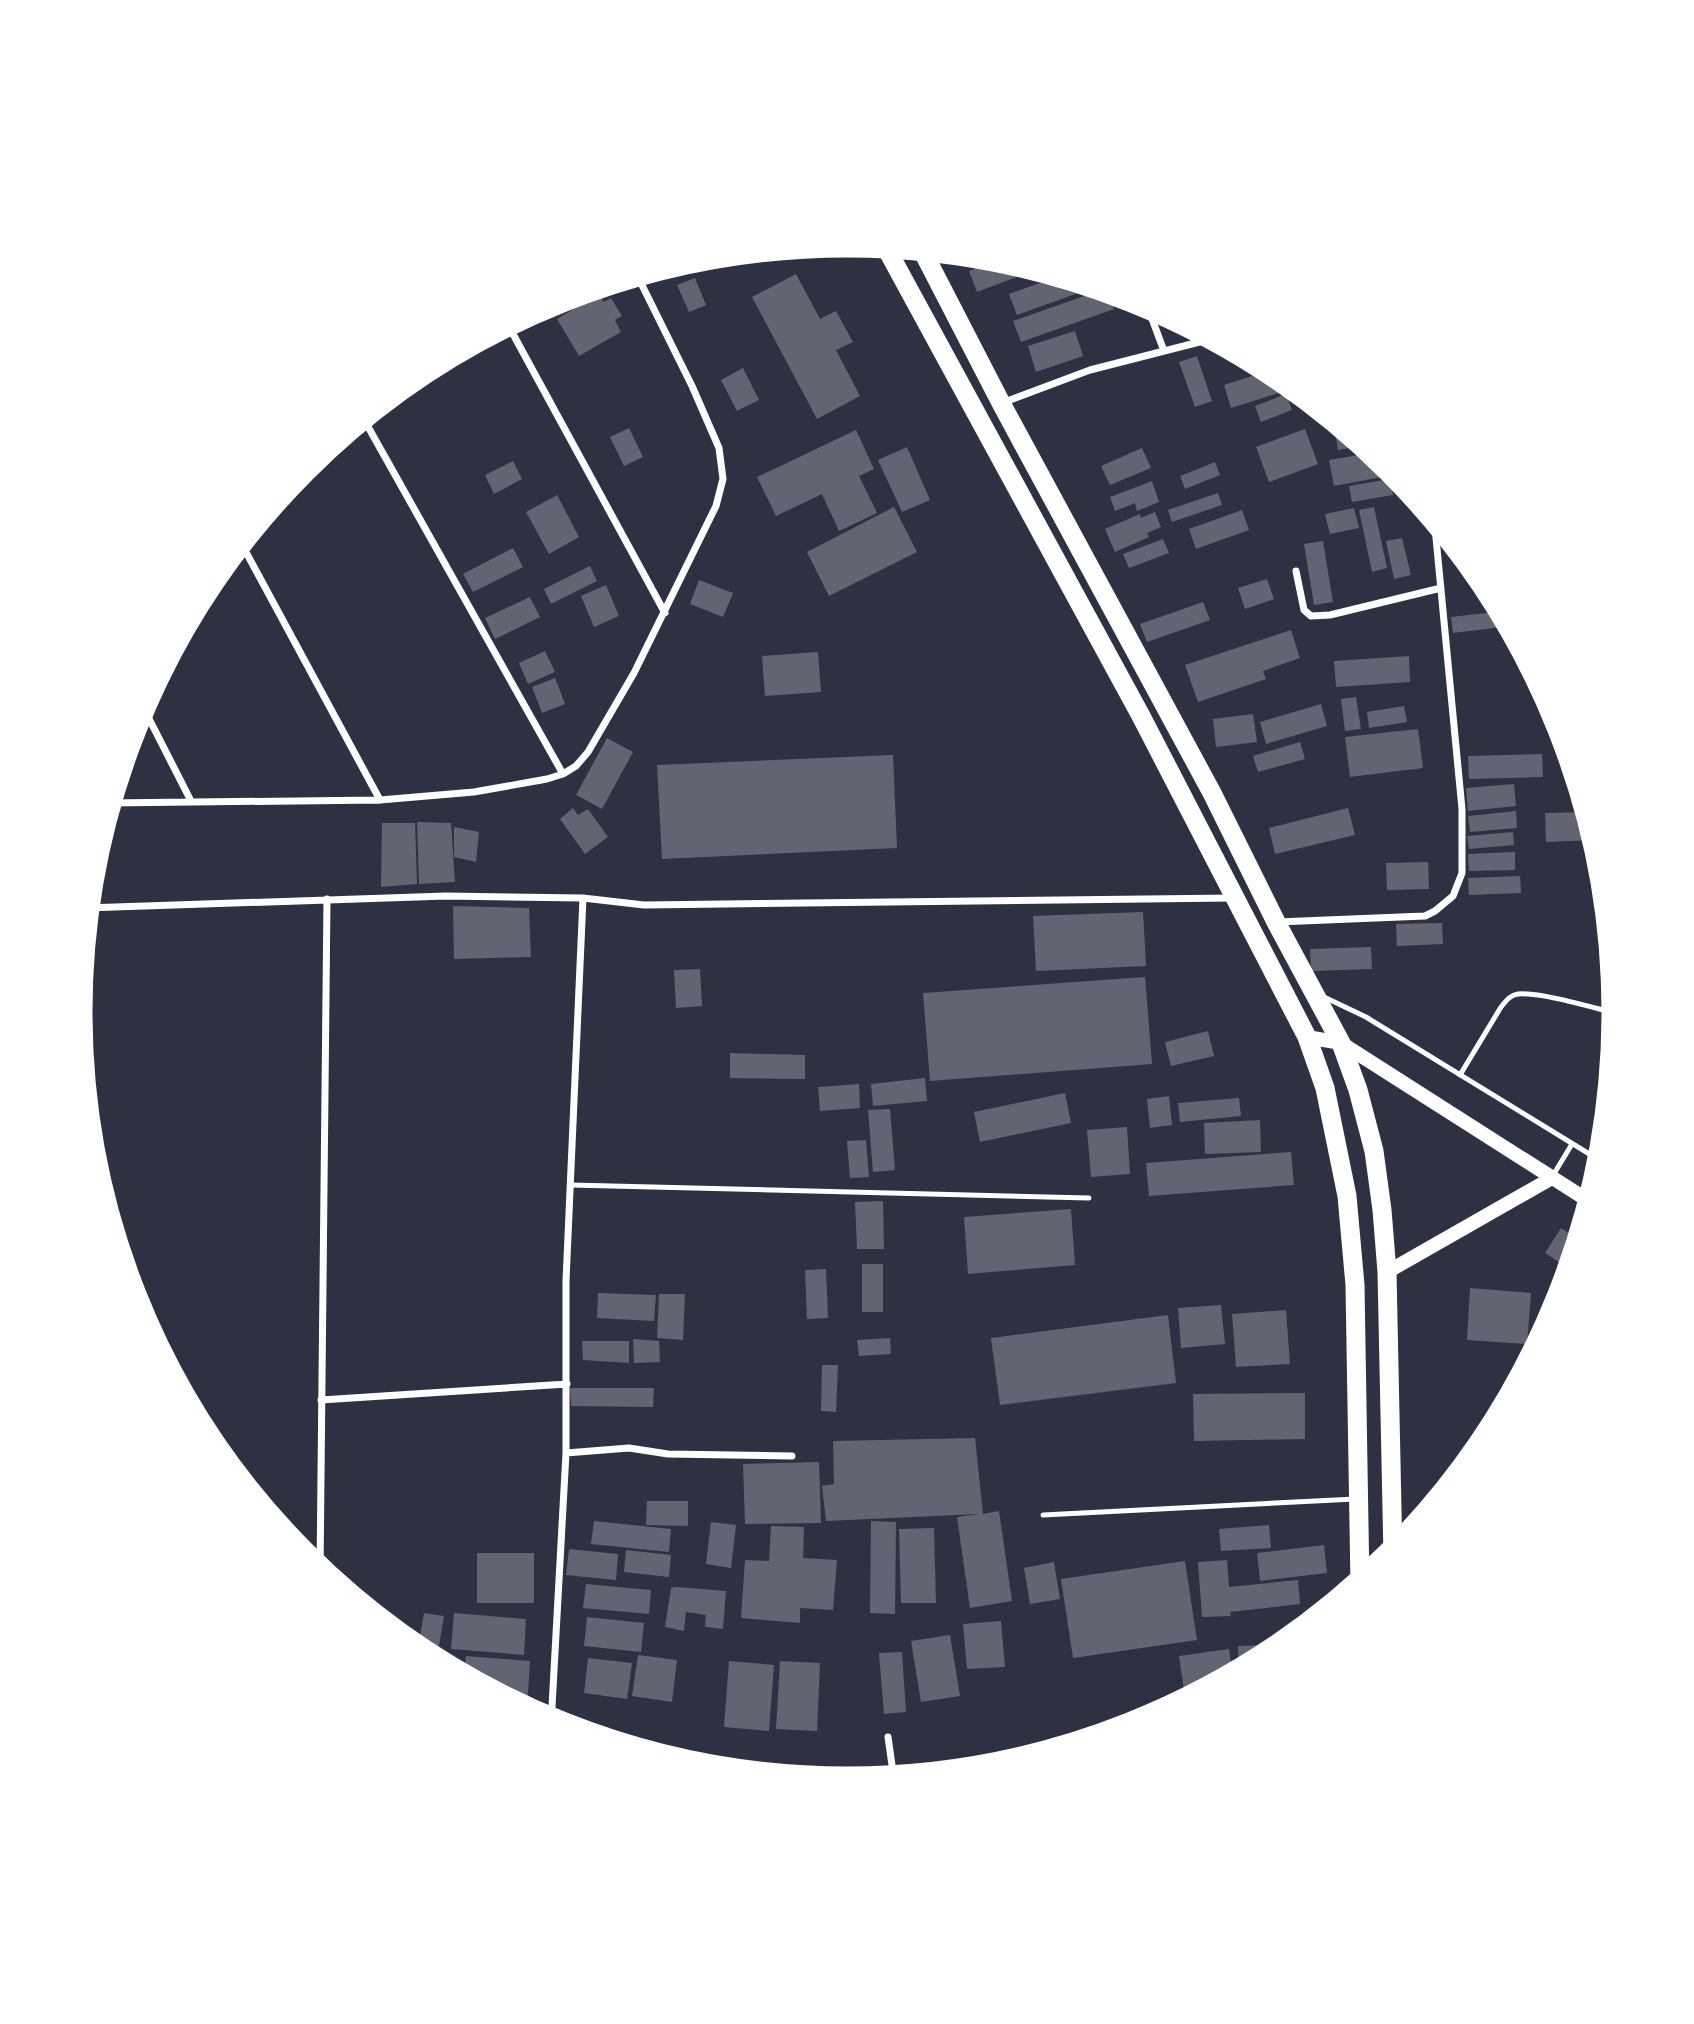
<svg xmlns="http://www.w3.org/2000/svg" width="1694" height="2024" font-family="'Roboto Condensed',sans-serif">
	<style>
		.building { fill: #626471 }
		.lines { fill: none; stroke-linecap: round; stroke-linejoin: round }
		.service { stroke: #fff; stroke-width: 5 }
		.minor { stroke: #fff; stroke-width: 7 }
		.secondary { stroke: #fff; stroke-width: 14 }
		.trunk { stroke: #fff; stroke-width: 19 }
		.rim { fill: none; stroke: #fff; stroke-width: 9 }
	</style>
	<rect width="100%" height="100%" fill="#2d3142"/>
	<path class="building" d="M 967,252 L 991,255 L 971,262 Z
		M 1005,257 L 1040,268 L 977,292 L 969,271 Z
		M 796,274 L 820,319 L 836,311 L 853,342 L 836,350 L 860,396 L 817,419 L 752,297 Z
		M 1062,275 L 1098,286 L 1017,315 L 1009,294 Z
		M 695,278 L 706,305 L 689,312 L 677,285 Z
		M 1107,288 L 1114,309 L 1021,342 L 1013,321 Z
		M 599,294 L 604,302 L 611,298 L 622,316 L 615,320 L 621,332 L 579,356 L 557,319 Z
		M 1075,331 L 1083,356 L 1036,372 L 1028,346 Z
		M 1197,356 L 1212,401 L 1195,407 L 1179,362 Z
		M 743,368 L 759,400 L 737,411 L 721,380 Z
		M 1274,369 L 1289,381 L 1291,389 L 1231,408 L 1224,385 Z
		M 1286,394 L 1292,410 L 1261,422 L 1255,406 Z
		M 1341,424 L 1365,444 L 1367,445 L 1338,450 L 1334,425 Z
		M 629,428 L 643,457 L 624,466 L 610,437 Z
		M 1305,429 L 1318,464 L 1269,482 L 1256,447 Z
		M 856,430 L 874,469 L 859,476 L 877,513 L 839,531 L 822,494 L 776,516 L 757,477 Z
		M 907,447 L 930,500 L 902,512 L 878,460 Z
		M 1142,448 L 1151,468 L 1110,485 L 1101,466 Z
		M 1376,452 L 1393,467 L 1398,474 L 1334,486 L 1329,460 Z
		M 513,461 L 522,479 L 494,494 L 485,475 Z
		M 1215,462 L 1220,475 L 1185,489 L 1180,476 Z
		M 1390,479 L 1393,495 L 1352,502 L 1349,486 Z
		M 1152,481 L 1159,502 L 1137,511 L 1135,503 L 1115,511 L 1110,497 Z
		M 1218,493 L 1222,505 L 1172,522 L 1168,510 Z
		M 557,495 L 579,537 L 549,554 L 526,512 Z
		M 894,507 L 917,552 L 829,596 L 807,552 Z
		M 1374,507 L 1387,568 L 1372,572 L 1359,510 Z
		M 1354,508 L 1359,528 L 1330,534 L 1325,514 Z
		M 1242,510 L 1249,530 L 1196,549 L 1189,529 Z
		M 1155,512 L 1161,527 L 1147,533 L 1149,537 L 1115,552 L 1105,529 L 1140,514 L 1141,518 Z
		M 1402,538 L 1411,575 L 1394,579 L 1386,541 Z
		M 1163,539 L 1169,553 L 1129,568 L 1123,554 Z
		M 1323,541 L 1333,602 L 1314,605 L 1304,544 Z
		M 513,548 L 523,567 L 473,592 L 463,574 Z
		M 590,566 L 597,581 L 551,604 L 544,589 Z
		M 1267,579 L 1274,599 L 1245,609 L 1238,588 Z
		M 699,580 L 733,593 L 723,617 L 690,604 Z
		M 606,585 L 619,616 L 594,627 L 581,596 Z
		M 530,597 L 540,617 L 495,639 L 485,618 Z
		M 1203,602 L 1210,620 L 1147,642 L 1140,624 Z
		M 1503,611 L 1511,626 L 1453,633 L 1451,617 Z
		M 1291,630 L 1300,658 L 1263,671 L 1266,679 L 1198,702 L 1185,665 Z
		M 545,651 L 555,672 L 528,684 L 519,663 Z
		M 818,652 L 821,692 L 765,696 L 762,656 Z
		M 1409,656 L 1410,682 L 1336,687 L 1334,661 Z
		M 555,678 L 565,704 L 542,713 L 532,687 Z
		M 1356,697 L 1361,729 L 1345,731 L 1341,699 Z
		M 1321,704 L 1327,726 L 1266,744 L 1260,722 Z
		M 1404,706 L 1407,722 L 1369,728 L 1367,712 Z
		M 1253,714 L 1257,742 L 1216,747 L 1213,719 Z
		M 1418,729 L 1423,768 L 1350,777 L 1345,737 Z
		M 607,738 L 633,752 L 602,809 L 576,795 Z
		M 1300,742 L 1305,759 L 1258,772 L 1253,756 Z
		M 1542,754 L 1543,777 L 1469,779 L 1468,756 Z
		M 893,755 L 897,848 L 662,859 L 657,765 Z
		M 1514,784 L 1516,806 L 1468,811 L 1466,788 Z
		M 573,808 L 578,815 L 588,809 L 608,837 L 585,854 L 560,819 Z
		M 1348,808 L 1355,835 L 1275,854 L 1269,828 Z
		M 1516,811 L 1517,828 L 1470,832 L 1468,816 Z
		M 1589,812 L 1597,840 L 1546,842 L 1545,813 Z
		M 417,822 L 451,823 L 455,882 L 419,884 Z
		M 382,823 L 415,823 L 417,884 L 381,887 Z
		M 454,827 L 479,832 L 476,862 L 454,857 Z
		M 1513,832 L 1514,845 L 1469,849 L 1467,836 Z
		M 1515,852 L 1515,870 L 1469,871 L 1468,854 Z
		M 1428,862 L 1429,889 L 1387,890 L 1386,863 Z
		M 1520,876 L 1521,893 L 1469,895 L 1468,878 Z
		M 453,906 L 529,908 L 531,957 L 454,959 Z
		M 1143,912 L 1146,966 L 1036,971 L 1033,916 Z
		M 1442,923 L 1443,944 L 1397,946 L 1396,924 Z
		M 1611,936 L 1616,987 L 1601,987 L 1599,937 Z
		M 1371,947 L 1372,969 L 1311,971 L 1310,949 Z
		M 700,969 L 702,1006 L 676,1008 L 674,970 Z
		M 1145,977 L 1152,1064 L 930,1081 L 923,993 Z
		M 1208,1031 L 1214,1056 L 1171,1066 L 1165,1042 Z
		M 730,1053 L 805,1055 L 805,1079 L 730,1078 Z
		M 925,1078 L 927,1101 L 873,1106 L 871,1084 Z
		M 859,1084 L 860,1108 L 820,1111 L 818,1087 Z
		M 1065,1093 L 1071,1123 L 980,1142 L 974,1112 Z
		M 1169,1096 L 1172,1125 L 1150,1128 L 1147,1099 Z
		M 1239,1098 L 1241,1116 L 1180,1122 L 1178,1103 Z
		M 890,1109 L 895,1170 L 873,1172 L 868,1110 Z
		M 1260,1120 L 1261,1152 L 1205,1154 L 1204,1123 Z
		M 1127,1127 L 1130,1174 L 1091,1177 L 1087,1130 Z
		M 866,1140 L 869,1177 L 850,1178 L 847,1141 Z
		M 1291,1152 L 1294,1185 L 1149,1196 L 1146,1163 Z
		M 883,1201 L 884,1249 L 857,1249 L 855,1202 Z
		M 1071,1209 L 1075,1265 L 968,1274 L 964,1217 Z
		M 1561,1228 L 1580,1240 L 1571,1270 L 1545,1253 Z
		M 862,1264 L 883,1264 L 883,1312 L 862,1312 Z
		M 826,1269 L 828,1318 L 807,1319 L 805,1270 Z
		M 1470,1288 L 1531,1293 L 1527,1344 L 1467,1340 Z
		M 598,1293 L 656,1295 L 654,1321 L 597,1318 Z
		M 659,1294 L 685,1294 L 683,1340 L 657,1338 Z
		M 1221,1305 L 1225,1344 L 1181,1348 L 1178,1308 Z
		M 1286,1310 L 1290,1364 L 1236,1367 L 1232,1314 Z
		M 1168,1315 L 1176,1383 L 1000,1405 L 991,1338 Z
		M 890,1338 L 891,1354 L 859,1356 L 857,1340 Z
		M 633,1339 L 659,1341 L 660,1362 L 634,1363 Z
		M 582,1341 L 629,1341 L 629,1363 L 583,1360 Z
		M 822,1365 L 838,1365 L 836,1412 L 821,1411 Z
		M 570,1388 L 654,1388 L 653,1407 L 571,1406 Z
		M 1305,1393 L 1305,1439 L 1194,1441 L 1193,1394 Z
		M 975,1438 L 983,1514 L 999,1511 L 1012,1601 L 970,1608 L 957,1517 L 979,1514 L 826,1521 L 822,1486 L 834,1484 L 833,1441 Z
		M 819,1462 L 821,1523 L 745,1524 L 743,1464 Z
		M 647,1501 L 688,1501 L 688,1526 L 646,1525 Z
		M 594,1521 L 671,1529 L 669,1552 L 591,1544 Z
		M 871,1521 L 896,1522 L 895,1614 L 870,1613 Z
		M 711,1522 L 736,1525 L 731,1568 L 706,1564 Z
		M 1269,1525 L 1271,1548 L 1221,1551 L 1219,1529 Z
		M 771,1526 L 804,1527 L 803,1558 L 837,1560 L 833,1610 L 800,1608 L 800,1623 L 741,1618 L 745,1560 L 769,1561 Z
		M 934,1528 L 936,1603 L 901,1603 L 899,1529 Z
		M 1324,1545 L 1327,1573 L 1260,1581 L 1257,1553 Z
		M 569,1549 L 618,1554 L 616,1580 L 566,1575 Z
		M 626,1550 L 671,1555 L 669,1577 L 624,1572 Z
		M 477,1553 L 534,1553 L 534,1603 L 477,1603 Z
		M 1227,1560 L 1229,1587 L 1298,1580 L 1300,1604 L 1230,1612 L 1231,1616 L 1202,1617 L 1198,1562 Z
		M 1185,1561 L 1197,1640 L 1073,1658 L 1061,1579 Z
		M 1054,1562 L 1060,1599 L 1030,1604 L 1024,1568 Z
		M 586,1584 L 651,1590 L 649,1614 L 583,1608 Z
		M 676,1587 L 726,1591 L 723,1629 L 705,1627 L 706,1615 L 686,1612 L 684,1631 L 665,1627 L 671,1588 Z
		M 424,1613 L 444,1616 L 439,1646 L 419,1643 Z
		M 454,1613 L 526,1619 L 524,1655 L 451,1649 Z
		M 587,1617 L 644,1623 L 641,1652 L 584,1646 Z
		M 1001,1621 L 1005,1667 L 967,1669 L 963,1624 Z
		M 950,1635 L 960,1696 L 921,1702 L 911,1641 Z
		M 1288,1644 L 1275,1654 L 1239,1673 L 1238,1646 Z
		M 1229,1649 L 1233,1677 L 1196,1696 L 1185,1698 L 1179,1656 Z
		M 431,1650 L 433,1661 L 416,1652 Z
		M 902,1652 L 906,1712 L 884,1714 L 879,1653 Z
		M 638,1655 L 677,1660 L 672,1702 L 632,1696 Z
		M 466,1656 L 530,1661 L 527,1708 L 519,1708 L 464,1678 Z
		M 588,1658 L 632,1663 L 627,1699 L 584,1693 Z
		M 729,1661 L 774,1665 L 769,1731 L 724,1727 Z
		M 780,1661 L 820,1663 L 817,1731 L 776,1729 Z
		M 1176,1707 L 1142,1725 L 1134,1728 L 1132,1711 Z"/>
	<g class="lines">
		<path class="service" d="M 1324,997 L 1366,1017 L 1604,1163
			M 1460,1075 L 1501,1007 C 1506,1001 1510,995 1518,994 C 1541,992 1594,1008 1619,1014
			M 1552,1177 L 1572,1144
			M 571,1185 L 1089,1198
			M 1043,1515 L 1355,1499"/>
		<path class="minor" d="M 1145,300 L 1164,351
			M 507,323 L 665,613
			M 1002,403 L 1090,370 L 1215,338
			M 362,416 L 563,774
			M 240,541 L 380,800
			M 1296,571 L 1304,610 L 1311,616 L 1330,615 L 1441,588
			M 141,703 L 191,801
			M 108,803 L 380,800 L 474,792 L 547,779 L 563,774 L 576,766 L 588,752 L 634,673 L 716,506 L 723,479 L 719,448 L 692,386 L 636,273
			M 85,908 L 446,896 L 583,898 L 644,905 L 1232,898
			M 1277,922 L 1425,916 L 1435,911 L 1453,896 L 1462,873 L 1462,809 L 1434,517
			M 321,1400 L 567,1384
			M 566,1453 L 629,1448 L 668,1454 L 792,1456
			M 320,1573 L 327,899
			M 551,1725 L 566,1453 L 566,1281 L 583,898
			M 888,1737 L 894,1779"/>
		<path class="secondary" d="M 1307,1037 L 1341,1043 L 1592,1203
			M 1387,1272 L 1552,1178"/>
		<path class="trunk" d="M 884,244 L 1141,716 L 1307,1037 L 1325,1088 L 1347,1196 L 1355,1285 L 1360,1585
			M 921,248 L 1001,403 L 1212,793 L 1276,922 L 1341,1043 L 1358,1090 L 1374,1151 L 1382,1210 L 1387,1272 L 1393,1557"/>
	</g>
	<path d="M0 0H1694V2024H0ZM88 1012a759 759 0 1 1 1518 0a759 759 0 1 1-1518 0Z" fill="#fff" fill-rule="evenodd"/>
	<path class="rim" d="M88 1012a759 759 0 1 1 1518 0a759 759 0 1 1-1518 0Z"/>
</svg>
